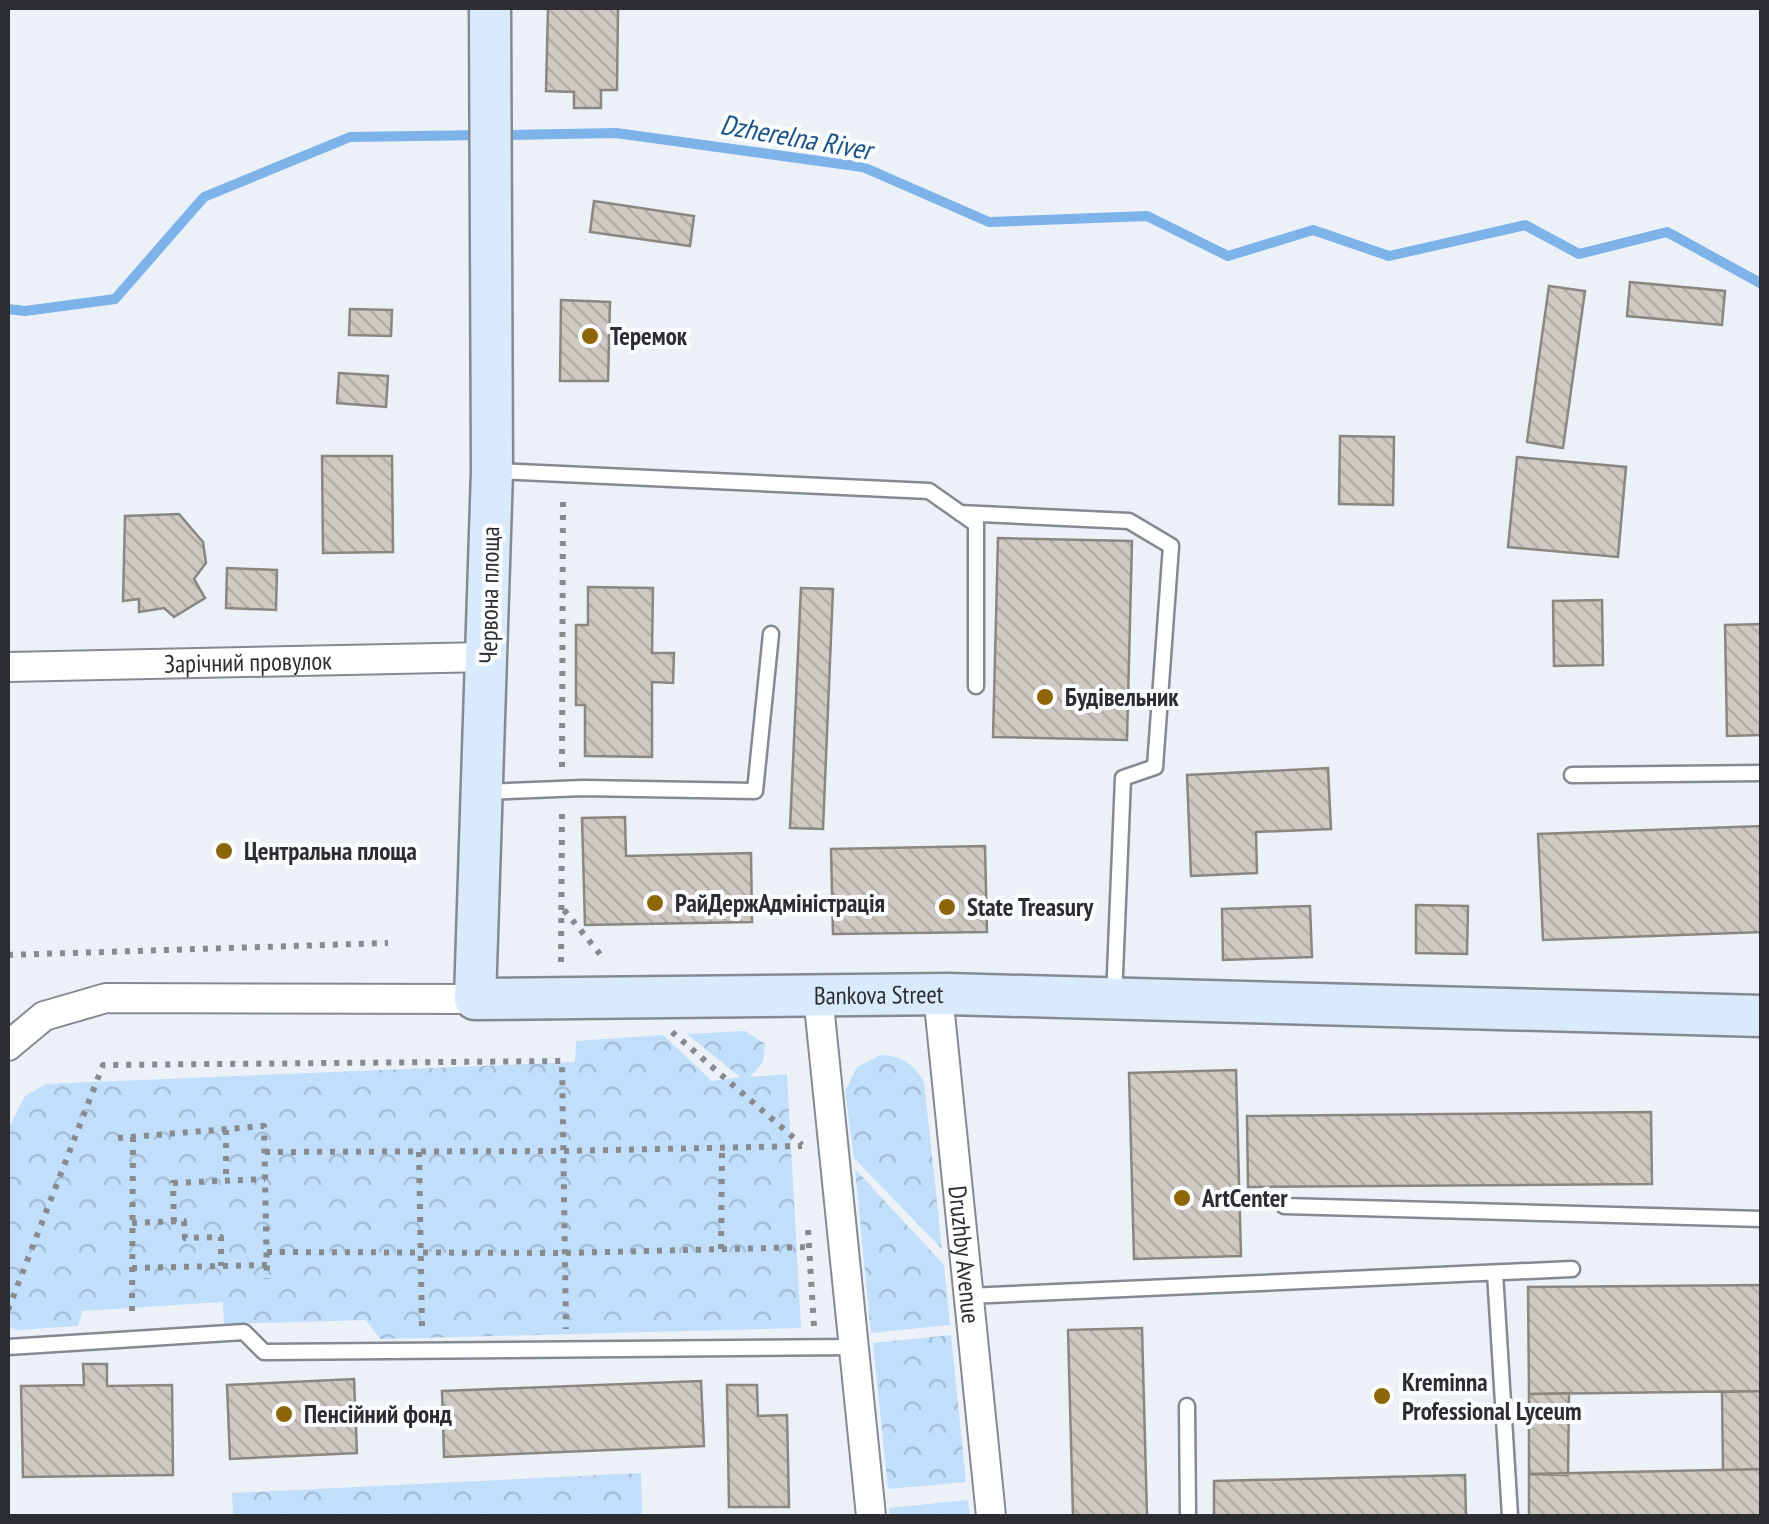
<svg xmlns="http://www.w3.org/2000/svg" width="1769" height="1524" font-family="'PT Sans Narrow',sans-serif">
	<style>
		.forest { fill: url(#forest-crowns) }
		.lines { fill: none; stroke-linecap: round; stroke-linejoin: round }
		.stream { stroke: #7db3e8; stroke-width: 10 }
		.building { fill: url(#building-back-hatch); stroke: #8a8781; stroke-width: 2.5 }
		.lane-casing { stroke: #858a90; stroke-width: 19 }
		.street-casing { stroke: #858a90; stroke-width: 32 }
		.secondary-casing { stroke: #858a90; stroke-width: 45 }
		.path { stroke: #878b8f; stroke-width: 6; stroke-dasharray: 5 8; stroke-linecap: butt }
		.lane { stroke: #fff; stroke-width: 14 }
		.street { stroke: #fff; stroke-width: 28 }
		.secondary { stroke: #d8eafc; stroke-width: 40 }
		.poi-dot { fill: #8d6609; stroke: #fcfdff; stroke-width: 4 }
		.labels { text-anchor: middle; stroke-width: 8; stroke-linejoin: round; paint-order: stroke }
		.poi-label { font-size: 25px; font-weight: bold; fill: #2b2d30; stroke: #fcfdff; text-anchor: start }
		.street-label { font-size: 25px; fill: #2b2d30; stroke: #fcfdff }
		.water-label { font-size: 28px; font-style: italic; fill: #1a5485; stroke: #fcfdff }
	</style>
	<defs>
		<pattern id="forest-crowns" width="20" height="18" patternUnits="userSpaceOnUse" patternTransform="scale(2.5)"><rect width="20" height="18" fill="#c1defb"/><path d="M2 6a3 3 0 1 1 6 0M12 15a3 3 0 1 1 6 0" fill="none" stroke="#a6bfd7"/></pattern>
		<pattern id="building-back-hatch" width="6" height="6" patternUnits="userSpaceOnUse" patternTransform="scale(2.5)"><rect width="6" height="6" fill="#cecac3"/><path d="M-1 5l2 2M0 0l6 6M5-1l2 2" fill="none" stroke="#b1aea8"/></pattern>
	</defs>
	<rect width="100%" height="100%" fill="#ebf1f7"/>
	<path class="forest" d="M 745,1031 L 765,1044 L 763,1062 L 750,1077 L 787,1074 L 801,1328 L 380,1339 L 366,1320 L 224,1324 L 223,1302 L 82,1311 L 78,1326 L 17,1330 L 8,1326 L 8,1130 L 25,1096 L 46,1084 L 575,1062 L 576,1041 L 663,1035 L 712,1081 L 740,1077 L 687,1034 Z
		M 881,1055 C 902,1056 914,1064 924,1082 L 942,1249 L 854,1158 L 845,1091 L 857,1067 Z
		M 855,1169 L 944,1265 L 950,1325 L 871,1333 Z
		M 951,1335 L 966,1482 L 888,1489 L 873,1343 Z
		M 641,1473 L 642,1516 L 233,1516 L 232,1493 Z
		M 968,1500 L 970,1516 L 890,1516 L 889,1508 Z"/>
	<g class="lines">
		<path class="stream" d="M 501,135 L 616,133 L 863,167 L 989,222 L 1147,216 L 1228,256 L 1313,230 L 1389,256 L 1525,225 L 1579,254 L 1667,232 L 1762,284
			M 8,309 L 25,311 L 115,299 L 204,197 L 350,137 L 484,135"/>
	</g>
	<path class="building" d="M 548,8 L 618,8 L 617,90 L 601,90 L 601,108 L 574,108 L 574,92 L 546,91 Z
		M 594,201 L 694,216 L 690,246 L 590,232 Z
		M 1630,282 L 1725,291 L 1722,325 L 1627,316 Z
		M 1549,286 L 1585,291 L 1563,448 L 1527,442 Z
		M 561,300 L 610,302 L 608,381 L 560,381 Z
		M 350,309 L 392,310 L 391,336 L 349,335 Z
		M 339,373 L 388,376 L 386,407 L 337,403 Z
		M 1340,436 L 1394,437 L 1393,505 L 1339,504 Z
		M 322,456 L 392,456 L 393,552 L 323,553 Z
		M 1517,457 L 1626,467 L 1618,557 L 1508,547 Z
		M 179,514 L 203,542 L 206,563 L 194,579 L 205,598 L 174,617 L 164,608 L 139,612 L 139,599 L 123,601 L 125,516 Z
		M 998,538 L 1132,541 L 1127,740 L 993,737 Z
		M 227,568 L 277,570 L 276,610 L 226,608 Z
		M 588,587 L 653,588 L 652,653 L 674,653 L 673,683 L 652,682 L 652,757 L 585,756 L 585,705 L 576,705 L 576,625 L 588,625 Z
		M 801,588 L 833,589 L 823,829 L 790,828 Z
		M 1602,600 L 1603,665 L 1554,666 L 1553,601 Z
		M 1762,624 L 1762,735 L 1727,736 L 1725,625 Z
		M 1328,768 L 1331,829 L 1256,832 L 1257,873 L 1191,876 L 1187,775 Z
		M 625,817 L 626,856 L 751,853 L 752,922 L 585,925 L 582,818 Z
		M 1762,826 L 1762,932 L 1543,940 L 1538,834 Z
		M 985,846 L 987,932 L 833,934 L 831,849 Z
		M 1416,905 L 1468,906 L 1467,954 L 1416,953 Z
		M 1310,906 L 1312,957 L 1223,960 L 1222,909 Z
		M 1236,1070 L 1241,1256 L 1134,1259 L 1129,1073 Z
		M 1651,1112 L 1652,1184 L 1248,1187 L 1247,1116 Z
		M 1762,1285 L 1762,1391 L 1529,1394 L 1528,1287 Z
		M 1142,1328 L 1147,1516 L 1073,1516 L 1068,1330 Z
		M 83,1364 L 107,1364 L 107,1386 L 172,1385 L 173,1475 L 23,1477 L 21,1386 L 84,1385 Z
		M 354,1379 L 357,1453 L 230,1459 L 227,1385 Z
		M 701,1381 L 704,1446 L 444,1457 L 442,1391 Z
		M 727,1385 L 757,1385 L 758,1416 L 787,1415 L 789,1507 L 729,1507 Z
		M 1762,1391 L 1762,1469 L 1723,1470 L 1722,1392 Z
		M 1569,1393 L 1568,1475 L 1529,1474 L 1529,1394 Z
		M 1762,1469 L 1762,1516 L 1529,1516 L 1529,1474 Z
		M 1465,1475 L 1466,1516 L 1214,1516 L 1214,1481 Z"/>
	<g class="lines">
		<defs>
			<path id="lane" d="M 497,471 L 929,491 L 976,524 L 976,686
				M 960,513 L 1129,521 L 1171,546 L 1155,767 L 1123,778 L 1114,998
				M 1572,775 L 1762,773
				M 483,792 L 583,788 L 755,791 L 771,634
				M 1284,1206 L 1762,1219
				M 1495,1273 L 1510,1516
				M 968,1296 L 1572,1269
				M 8,1347 L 244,1332 L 264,1352 L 854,1347
				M 1187,1406 L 1188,1516"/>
			<g id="street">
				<path id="s1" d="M 8,667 L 488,657"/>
				<path id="s2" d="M 938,994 L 991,1516"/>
				<path d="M 818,995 L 871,1516"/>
				<path d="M 8,1046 L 44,1016 L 106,998 L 475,999"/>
			</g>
			<g id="secondary">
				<path id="s3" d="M 490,8 L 492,471 L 475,999 L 948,994 L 1762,1016"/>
			</g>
		</defs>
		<use href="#lane" class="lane-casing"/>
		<use href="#street" class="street-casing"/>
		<use href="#secondary" class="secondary-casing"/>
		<path class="path" d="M 562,767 L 563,495
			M 564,910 L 604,959
			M 8,955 L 388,943
			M 561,962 L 562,810
			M 672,1032 L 802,1145
			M 226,1130 L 226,1181
			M 118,1138 L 264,1126 L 267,1279
			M 265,1152 L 564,1151 L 802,1146
			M 419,1152 L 422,1329
			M 174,1222 L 173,1183 L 265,1179
			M 132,1223 L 184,1221 L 185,1238 L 221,1237 L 221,1266
			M 808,1230 L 814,1327
			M 721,1249 L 722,1148
			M 267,1252 L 565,1253 L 809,1247
			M 132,1268 L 267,1265
			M 8,1310 L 103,1065 L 562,1061 L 566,1329
			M 132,1311 L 133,1137"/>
		<use href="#lane" class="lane"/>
		<use href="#street" class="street"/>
		<use href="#secondary" class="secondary"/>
	</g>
	<g class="poi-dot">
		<circle cx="590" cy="336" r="10"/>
		<circle cx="1045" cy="697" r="10"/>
		<circle cx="224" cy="851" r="10"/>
		<circle cx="655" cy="903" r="10"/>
		<circle cx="947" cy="907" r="10"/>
		<circle cx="1182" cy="1198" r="10"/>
		<circle cx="1382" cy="1396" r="10"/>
		<circle cx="284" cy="1414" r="10"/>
	</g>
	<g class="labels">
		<g class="poi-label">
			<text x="610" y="345">Теремок</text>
			<text x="1065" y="706">Будівельник</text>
			<text x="244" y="860">Центральна площа</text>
			<text x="675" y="912">РайДержАдміністрація</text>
			<text x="967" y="916">State Treasury</text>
			<text x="1202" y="1207">ArtCenter</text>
			<text x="1402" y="1391">Kreminna<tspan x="1402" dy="29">Professional Lyceum</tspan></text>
			<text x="304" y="1423">Пенсійний фонд</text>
		</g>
		<g class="street-label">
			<text transform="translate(489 595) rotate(-89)" y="9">Червона площа</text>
			<text dy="9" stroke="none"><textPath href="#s1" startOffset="240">Зарічний провулок</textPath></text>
			<text dy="9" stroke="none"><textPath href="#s3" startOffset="1395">Bankova Street</textPath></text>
			<text dy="9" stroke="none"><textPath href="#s2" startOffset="262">Druzhby Avenue</textPath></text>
		</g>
		<g class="water-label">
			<text transform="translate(796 137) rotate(10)" y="10">Dzherelna River</text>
		</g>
	</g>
	<rect width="1769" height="1524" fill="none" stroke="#2b2d30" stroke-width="20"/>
</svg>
